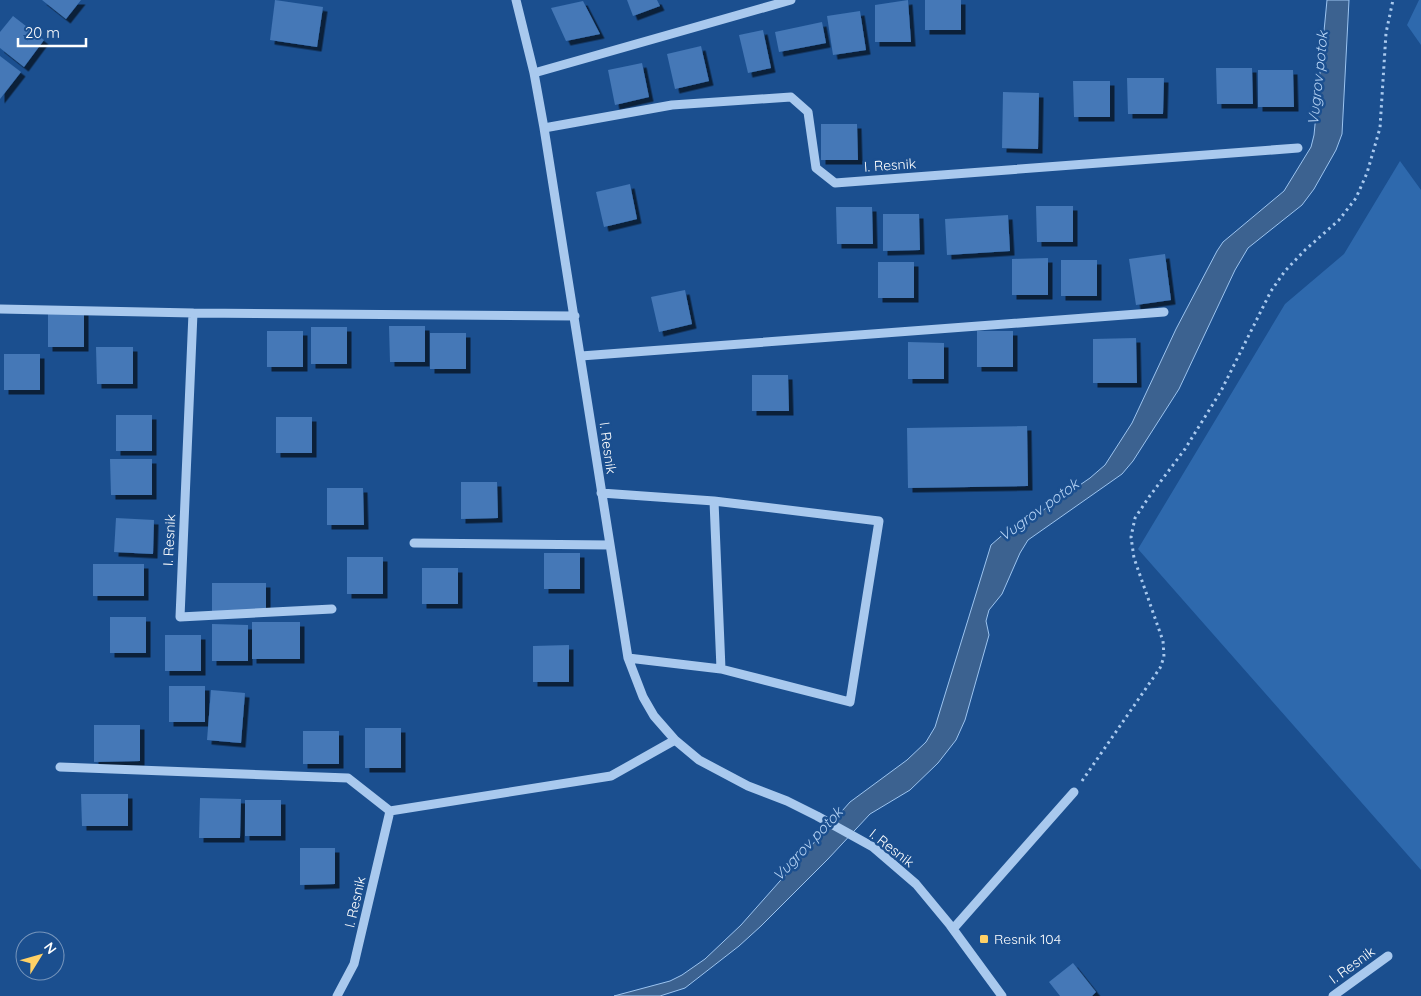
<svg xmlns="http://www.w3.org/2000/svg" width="1421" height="996" font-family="Quicksand,sans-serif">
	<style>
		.green { fill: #2e69ad }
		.water { fill: #3c6290; stroke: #9cc4f0 }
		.building { fill: #4478b7; filter: url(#shadow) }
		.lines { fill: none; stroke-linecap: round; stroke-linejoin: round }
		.path { stroke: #a9c9ee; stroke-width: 3; stroke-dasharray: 2.5 4; stroke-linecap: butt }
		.minor { stroke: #a9c9ee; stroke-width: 9 }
		.poi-dot { fill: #ffd166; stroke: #1b4f8f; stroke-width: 2 }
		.labels { text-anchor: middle; stroke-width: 5; stroke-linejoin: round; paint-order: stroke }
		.street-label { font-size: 14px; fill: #fff; stroke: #1b4f8f }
		.poi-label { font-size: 14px; fill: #fff; stroke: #1b4f8f; text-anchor: start }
		.water-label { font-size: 15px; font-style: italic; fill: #b5d3f5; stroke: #1b4f8f }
	</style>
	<defs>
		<filter id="shadow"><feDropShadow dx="4.5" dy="4.5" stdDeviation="0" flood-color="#0009"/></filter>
	</defs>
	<rect width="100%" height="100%" fill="#1b4f8f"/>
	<path class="green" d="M 1419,0 L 1421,0 L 1421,45 L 1407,25 Z
		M 1400,161 L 1421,190 L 1421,870 L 1138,549 L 1285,304 L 1344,254 Z"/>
	<path class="water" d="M 1327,0 L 1349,0 L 1342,134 L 1336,150 L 1314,189 L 1302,205 L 1248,248 L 1235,270 L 1179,389 L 1133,461 L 1122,474 L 1028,540 L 1020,553 L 1002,594 L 989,610 L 986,621 L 989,635 L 965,720 L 956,740 L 938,763 L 910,790 L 870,814 L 828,859 L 761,926 L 739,946 L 685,988 L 660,996 L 614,996 L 670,981 L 682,975 L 705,959 L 741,925 L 850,802 L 907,760 L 926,742 L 935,727 L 991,545 L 1007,531 L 1039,513 L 1090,478 L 1105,465 L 1132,423 L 1176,329 L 1217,251 L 1223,242 L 1284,191 L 1311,147 L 1314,135 Z"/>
	<path class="building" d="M 42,0 L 81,0 L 66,19 Z
		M 275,0 L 323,7 L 317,47 L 270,40 Z
		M 627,0 L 657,0 L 660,6 L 633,16 Z
		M 908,0 L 911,42 L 875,42 L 875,5 Z
		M 925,0 L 961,0 L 961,30 L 925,30 Z
		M 583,1 L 600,34 L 566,41 L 551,8 Z
		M 860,11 L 866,50 L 833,55 L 827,16 Z
		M 13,16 L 44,40 L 24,67 L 0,48 L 0,32 Z
		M 822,22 L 826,43 L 779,52 L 775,32 Z
		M 763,30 L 771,68 L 748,73 L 739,35 Z
		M 701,46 L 709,81 L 675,89 L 667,54 Z
		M 0,56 L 21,72 L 0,99 Z
		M 642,63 L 649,97 L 615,105 L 608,70 Z
		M 1216,68 L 1252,68 L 1253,104 L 1217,104 Z
		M 1258,70 L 1293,70 L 1294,107 L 1258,107 Z
		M 1127,78 L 1164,78 L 1163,114 L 1128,114 Z
		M 1073,81 L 1110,81 L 1110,117 L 1074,117 Z
		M 1003,92 L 1039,93 L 1038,149 L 1002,148 Z
		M 821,124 L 857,124 L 858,160 L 821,160 Z
		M 630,184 L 637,219 L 604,227 L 596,192 Z
		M 1036,206 L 1073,206 L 1073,242 L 1037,242 Z
		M 836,207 L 872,207 L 873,244 L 837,244 Z
		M 883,214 L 919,214 L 920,250 L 883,251 Z
		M 1008,215 L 1010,251 L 947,255 L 945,219 Z
		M 1165,254 L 1171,300 L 1136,305 L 1129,259 Z
		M 1048,258 L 1048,295 L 1012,295 L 1012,259 Z
		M 1061,260 L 1097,260 L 1097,296 L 1061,296 Z
		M 878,262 L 914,262 L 914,298 L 878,298 Z
		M 685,290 L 692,324 L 659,332 L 651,297 Z
		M 48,311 L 84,311 L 84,347 L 48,347 Z
		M 389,326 L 425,326 L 425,362 L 390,362 Z
		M 311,327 L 347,327 L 347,364 L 311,364 Z
		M 267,331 L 303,331 L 303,367 L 267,367 Z
		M 977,331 L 1013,331 L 1013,367 L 977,367 Z
		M 430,333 L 466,333 L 466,369 L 430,369 Z
		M 1136,338 L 1137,383 L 1093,383 L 1093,339 Z
		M 908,342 L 944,343 L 944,379 L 908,379 Z
		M 96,347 L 133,347 L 133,384 L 97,384 Z
		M 4,354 L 40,354 L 40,390 L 4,390 Z
		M 752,375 L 788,375 L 789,411 L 752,411 Z
		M 116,415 L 152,415 L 152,451 L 116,451 Z
		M 276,417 L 312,417 L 312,453 L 276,453 Z
		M 1027,426 L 1028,486 L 908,488 L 907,428 Z
		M 110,459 L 152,459 L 152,495 L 111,495 Z
		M 461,482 L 497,482 L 498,518 L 461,519 Z
		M 327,488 L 363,488 L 364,525 L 327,525 Z
		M 116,518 L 154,520 L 153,554 L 114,552 Z
		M 544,553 L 580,553 L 580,589 L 544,589 Z
		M 347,557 L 383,557 L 383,594 L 347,594 Z
		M 93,564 L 144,564 L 144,596 L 93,596 Z
		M 422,568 L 458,568 L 458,604 L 422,604 Z
		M 212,583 L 266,583 L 266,611 L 212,611 Z
		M 110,617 L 146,617 L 146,653 L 110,653 Z
		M 252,622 L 300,622 L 300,659 L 252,659 Z
		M 212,624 L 248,625 L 248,661 L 212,661 Z
		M 165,635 L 201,635 L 201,671 L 165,671 Z
		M 569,645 L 569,682 L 533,682 L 533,646 Z
		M 169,686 L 205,686 L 205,722 L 169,722 Z
		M 211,690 L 245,693 L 241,743 L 207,740 Z
		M 94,725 L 140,725 L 140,761 L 94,762 Z
		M 365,728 L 401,728 L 401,768 L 365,768 Z
		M 303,731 L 339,731 L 339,764 L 303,764 Z
		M 81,794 L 128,794 L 128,826 L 82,826 Z
		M 200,798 L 241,799 L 240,838 L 199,838 Z
		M 245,800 L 281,800 L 281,836 L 245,836 Z
		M 300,848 L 335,848 L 335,884 L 300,885 Z
		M 1073,963 L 1096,992 L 1092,996 L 1060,996 L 1049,982 Z"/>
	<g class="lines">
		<path class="path" d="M 1082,781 L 1160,668 L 1164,657 L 1163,641 L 1134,558 L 1131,537 L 1135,518 L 1149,497 L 1185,449 L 1221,391 L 1271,291 L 1285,271 L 1305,250 L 1339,220 L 1356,198 L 1367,173 L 1380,128 L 1386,33 L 1393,0"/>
		<path class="minor" d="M 516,0 L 534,73 L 544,128 L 628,658 L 643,697 L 654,716 L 675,740 L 699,760 L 748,786 L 787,801 L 817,816 L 873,847 L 916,884 L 950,925 L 1002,996
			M 534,73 L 791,0
			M 544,128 L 672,105 L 791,97 L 808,112 L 816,168 L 835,183 L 1298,148
			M 0,309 L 193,313 L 575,316
			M 193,313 L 180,617 L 332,609
			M 581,356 L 1164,312
			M 601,493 L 714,501 L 879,521 L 850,702 L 721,669 L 628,658
			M 714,501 L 721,669
			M 414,543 L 610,545
			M 60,767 L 348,778 L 390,811 L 611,776 L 675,740
			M 953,929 L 1074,792
			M 337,996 L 354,964 L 390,811
			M 1333,996 L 1388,956"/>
	</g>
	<rect class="poi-dot" x="979" y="934" width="10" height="10" rx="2.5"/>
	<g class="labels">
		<g class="street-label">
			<text transform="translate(890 165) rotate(-4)" y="5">I. Resnik</text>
			<text transform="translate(608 448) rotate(82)" y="5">I. Resnik</text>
			<text transform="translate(169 540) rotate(-87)" y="5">I. Resnik</text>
			<text transform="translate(892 848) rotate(38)" y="5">I. Resnik</text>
			<text transform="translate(355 902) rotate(-77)" y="5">I. Resnik</text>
			<text transform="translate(1352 965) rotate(-36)" y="5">I. Resnik</text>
		</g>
		<g class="poi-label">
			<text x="994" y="944">Resnik 104</text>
		</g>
		<g class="water-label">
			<text transform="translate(1318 78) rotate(-84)" y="5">Vugrov potok</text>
			<text transform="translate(1039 510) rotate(-36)" y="5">Vugrov potok</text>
			<text transform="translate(808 844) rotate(-47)" y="5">Vugrov potok</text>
		</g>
	</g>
	<g transform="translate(40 956) rotate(53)"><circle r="24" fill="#1b4f8f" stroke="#7695bc"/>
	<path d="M0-4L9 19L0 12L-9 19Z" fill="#ffd166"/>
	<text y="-8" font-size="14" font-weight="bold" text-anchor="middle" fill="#ffffff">N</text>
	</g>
	<path d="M18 38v8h68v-8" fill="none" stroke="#ffffff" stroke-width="2.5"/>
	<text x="25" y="38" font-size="15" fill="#ffffff" stroke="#1b4f8f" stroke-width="4" paint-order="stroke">20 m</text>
</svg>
